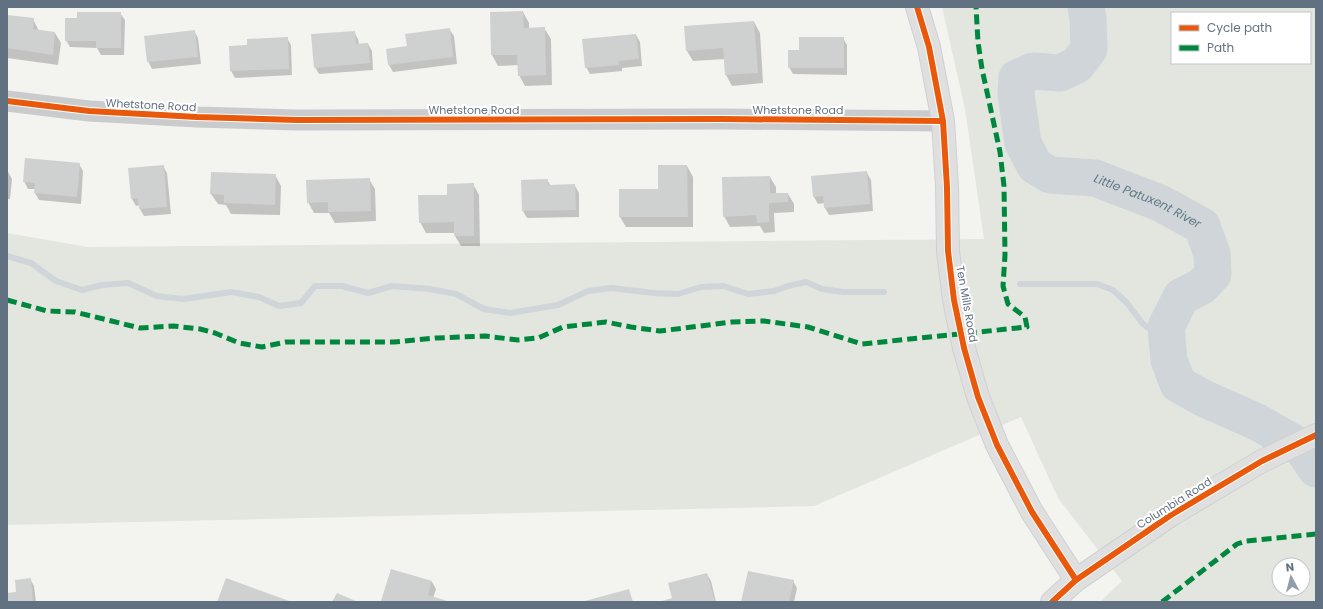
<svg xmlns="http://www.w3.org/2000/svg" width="1323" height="609" font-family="Poppins,sans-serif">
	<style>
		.green { fill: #e2e6de; fill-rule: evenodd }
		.shadow { fill: #0003 }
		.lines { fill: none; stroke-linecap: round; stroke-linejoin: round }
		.stream { stroke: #cfd5d8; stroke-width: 6 }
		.river { stroke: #cfd5d8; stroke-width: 37 }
		.building { fill: #cfd0d0 }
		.secondary-casing { stroke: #cfd1d0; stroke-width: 24 }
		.street { stroke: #cacbcc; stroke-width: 21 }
		.secondary { stroke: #dfdfe0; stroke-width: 22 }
		.quiet { stroke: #00873e; stroke-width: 5; stroke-dasharray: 10 5; stroke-linecap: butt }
		.cycleway-casing { stroke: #fff; stroke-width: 8 }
		.cycleway { stroke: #e8590c; stroke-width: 6 }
		.labels { text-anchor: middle; stroke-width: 4; stroke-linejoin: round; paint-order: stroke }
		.street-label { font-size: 11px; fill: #627181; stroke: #fff }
		.water-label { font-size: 12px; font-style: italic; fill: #627a86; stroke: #fff }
	</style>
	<rect width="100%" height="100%" fill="#f3f3f0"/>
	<path class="green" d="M 942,7 L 1316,7 L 1316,602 L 1100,602 L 1122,581 L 1058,498 L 1021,417 L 814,506 L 7,525 L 7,233 L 88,247 L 984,239 L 965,109 ZM 1172,13 L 1310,13 L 1310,63 L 1172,63 ZM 1279,565 L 1303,565 L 1303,589 L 1279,589 Z"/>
	<path class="shadow" d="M 523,12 L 529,23 L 529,29 L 544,28 L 551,39 L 552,85 L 525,86 L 519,75 L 519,65 L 498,66 L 492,55 L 491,13 Z
		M 120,13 L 125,20 L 124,55 L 101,55 L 97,48 L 70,47 L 66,40 L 78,19 Z
		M 7,16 L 33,19 L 39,31 L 55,33 L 61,43 L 58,65 L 7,58 Z
		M 754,22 L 760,33 L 763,83 L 732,86 L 726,75 L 725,59 L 693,61 L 687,51 Z
		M 449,29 L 454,36 L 457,64 L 393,72 L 389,65 L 408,47 Z
		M 194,31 L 198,38 L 201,64 L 152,69 L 148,61 Z
		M 354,32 L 358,39 L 359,45 L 368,44 L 372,51 L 373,70 L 319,74 L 315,67 Z
		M 636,35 L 640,42 L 642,66 L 622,68 L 622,71 L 590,74 L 586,67 Z
		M 287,38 L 291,45 L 292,75 L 235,78 L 231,71 L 248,46 Z
		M 843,38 L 847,45 L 847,75 L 793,74 L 789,67 L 800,51 Z
		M 79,164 L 83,171 L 81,204 L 39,200 L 35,193 L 35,189 L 28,189 L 24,181 Z
		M 163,166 L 167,173 L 171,214 L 144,216 L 140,209 L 140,205 L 136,206 L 132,199 Z
		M 687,166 L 693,177 L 693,227 L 626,227 L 620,217 L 659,190 Z
		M 7,170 L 12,179 L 10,199 L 7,199 Z
		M 867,173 L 871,180 L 873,211 L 829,215 L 825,208 L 825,203 L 818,204 L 814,197 Z
		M 275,175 L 281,186 L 280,215 L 231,214 L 226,205 L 218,204 L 211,194 Z
		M 770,177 L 776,187 L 776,194 L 788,194 L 794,204 L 794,212 L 774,213 L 775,232 L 764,233 L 760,226 L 730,227 L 724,216 Z
		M 369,179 L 375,189 L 376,221 L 335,223 L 329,213 L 314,213 L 308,202 Z
		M 547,180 L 551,186 L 575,186 L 579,193 L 579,217 L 527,218 L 523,211 L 522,181 Z
		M 473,184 L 479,195 L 480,246 L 461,246 L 455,236 L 455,233 L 426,233 L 420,222 L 448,196 Z
		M 392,570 L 432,582 L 436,589 L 433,598 L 446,602 L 383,602 Z
		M 707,574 L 711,581 L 716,602 L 661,602 L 673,599 Z
		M 30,579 L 34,586 L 36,602 L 7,602 L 7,594 L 17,593 Z
		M 793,581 L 797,588 L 794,602 L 742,602 Z"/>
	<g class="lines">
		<path class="stream" d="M 7,256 L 31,263 L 56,281 L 82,290 L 102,285 L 128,283 L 157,296 L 183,299 L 232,292 L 259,297 L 279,306 L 301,303 L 315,286 L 342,286 L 368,293 L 392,286 L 430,289 L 456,294 L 484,309 L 510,313 L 558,305 L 588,291 L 611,288 L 654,293 L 678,294 L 701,287 L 723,286 L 748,294 L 774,291 L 788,286 L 806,282 L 822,289 L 843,292 L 884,292
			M 1020,284 L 1097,284 L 1113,290 L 1127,303 L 1143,324 L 1167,341"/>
		<path class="river" id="s1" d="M 1086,7 L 1088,18 L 1089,49 L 1077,65 L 1060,73 L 1033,71 L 1017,78 L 1016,94 L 1023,143 L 1035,166 L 1050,175 L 1095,178 L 1160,203 L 1202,226 L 1212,254 L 1213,274 L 1202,286 L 1181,297 L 1166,327 L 1169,360 L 1178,384 L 1203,398 L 1257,422 L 1301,447 L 1316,469"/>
	</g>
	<path class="building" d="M 523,11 L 524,28 L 545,27 L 546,75 L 518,76 L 517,55 L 491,55 L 490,12 Z
		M 77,12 L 121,12 L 121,48 L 96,48 L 96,41 L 65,41 L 65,18 L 77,18 Z
		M 7,15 L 34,18 L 33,29 L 55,32 L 53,55 L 7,48 Z
		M 754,21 L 758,73 L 725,75 L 723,48 L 686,51 L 684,26 Z
		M 450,28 L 453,57 L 388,65 L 386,49 L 407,46 L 405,34 Z
		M 195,30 L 198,57 L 147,62 L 144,36 Z
		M 355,31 L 356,44 L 368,43 L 370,63 L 314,68 L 311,34 Z
		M 636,34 L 639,59 L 618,61 L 619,65 L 585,68 L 582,39 Z
		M 288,37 L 289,69 L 230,71 L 229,46 L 247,45 L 247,39 Z
		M 799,37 L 844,37 L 844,68 L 788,68 L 788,50 L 799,50 Z
		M 25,158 L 80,163 L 77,197 L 34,193 L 35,183 L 23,182 Z
		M 164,165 L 167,207 L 139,209 L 138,198 L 131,199 L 128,168 Z
		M 658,165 L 687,165 L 688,217 L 619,217 L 619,189 L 658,189 Z
		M 867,171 L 870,204 L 824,208 L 823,196 L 813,197 L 811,176 Z
		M 211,172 L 276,174 L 275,205 L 224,203 L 224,195 L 210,194 Z
		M 770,176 L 770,193 L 788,193 L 788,202 L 769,203 L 769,222 L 757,223 L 756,215 L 723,217 L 722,177 Z
		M 370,178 L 371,211 L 328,212 L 328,202 L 307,203 L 306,180 Z
		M 548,179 L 548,185 L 575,184 L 576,210 L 522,211 L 521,180 Z
		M 474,183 L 474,236 L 454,236 L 454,222 L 419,223 L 418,195 L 447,195 L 447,184 Z
		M 391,569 L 432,581 L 428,595 L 447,601 L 446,602 L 381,601 Z
		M 748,571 L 794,580 L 789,602 L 741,602 Z
		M 707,573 L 715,602 L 659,602 L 672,598 L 668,583 Z
		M 31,578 L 33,602 L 7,602 L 7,593 L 16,592 L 15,580 Z
		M 226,578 L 292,602 L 217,602 Z
		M 629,589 L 633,602 L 586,602 L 585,601 Z
		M 337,593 L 358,602 L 332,602 Z"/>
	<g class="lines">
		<defs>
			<path id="secondary" d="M 917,7 L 929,47 L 943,121 L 947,187 L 948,251 L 954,300 L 964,348 L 978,397 L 997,445 L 1032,512 L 1076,580
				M 1052,602 L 1076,580 L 1171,515 L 1262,461 L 1316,435"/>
		</defs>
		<use href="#secondary" class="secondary-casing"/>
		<path class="street" d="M 7,101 L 89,111 L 197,117 L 297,120 L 722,119 L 943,121"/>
		<use href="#secondary" class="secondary"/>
		<path class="quiet" d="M 7,300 L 47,311 L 75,312 L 140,328 L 173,326 L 200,329 L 215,333 L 239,343 L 262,347 L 286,342 L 394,342 L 436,338 L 485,336 L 518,340 L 538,338 L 563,327 L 606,322 L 631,327 L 660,331 L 732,322 L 764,321 L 808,327 L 862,344 L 1027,327 L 1025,317 L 1008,304 L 1003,286 L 1005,255 L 1004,186 L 1000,152 L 982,69 L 978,42 L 976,7
			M 1162,602 L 1237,544 L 1246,541 L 1316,534"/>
		<defs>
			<path id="cycleway" d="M 917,7 L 929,47 L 943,121 L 947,187 L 948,251 L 954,300 L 964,348 L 978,397 L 997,445 L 1032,512 L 1076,580
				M 7,101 L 89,111 L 197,117 L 297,120 L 722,119 L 943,121
				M 1052,602 L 1076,580 L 1171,515 L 1262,461 L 1316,435"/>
		</defs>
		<use href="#cycleway" class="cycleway-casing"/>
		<use href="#cycleway" class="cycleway"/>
	</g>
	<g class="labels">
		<g class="street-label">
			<text transform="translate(151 105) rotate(3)" y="4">Whetstone Road</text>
			<text x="474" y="114">Whetstone Road</text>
			<text x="798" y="114">Whetstone Road</text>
			<text transform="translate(967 304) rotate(80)" y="4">Ten Mills Road</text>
			<text transform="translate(1174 503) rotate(-32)" y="4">Columbia Road</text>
		</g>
		<g class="water-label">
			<text dy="4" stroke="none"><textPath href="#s1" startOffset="337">Little Patuxent River</textPath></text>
		</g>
	</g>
	<rect width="1323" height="609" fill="none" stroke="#627181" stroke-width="16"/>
	<rect x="1171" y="12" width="140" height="52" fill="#ffffff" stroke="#c0c6cd"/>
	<rect x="1179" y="25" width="20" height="6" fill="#e8590c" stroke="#c0c6cd"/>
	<text x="1207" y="32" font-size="12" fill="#627181">Cycle path</text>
	<rect x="1179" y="45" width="20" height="6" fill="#00873e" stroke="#c0c6cd"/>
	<text x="1207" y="52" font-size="12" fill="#627181">Path</text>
	<g transform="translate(1291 577) rotate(353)"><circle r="19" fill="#ffffff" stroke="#c0c6cd"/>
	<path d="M0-3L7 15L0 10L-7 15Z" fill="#959ea8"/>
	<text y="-6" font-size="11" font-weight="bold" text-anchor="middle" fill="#627181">N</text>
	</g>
</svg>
